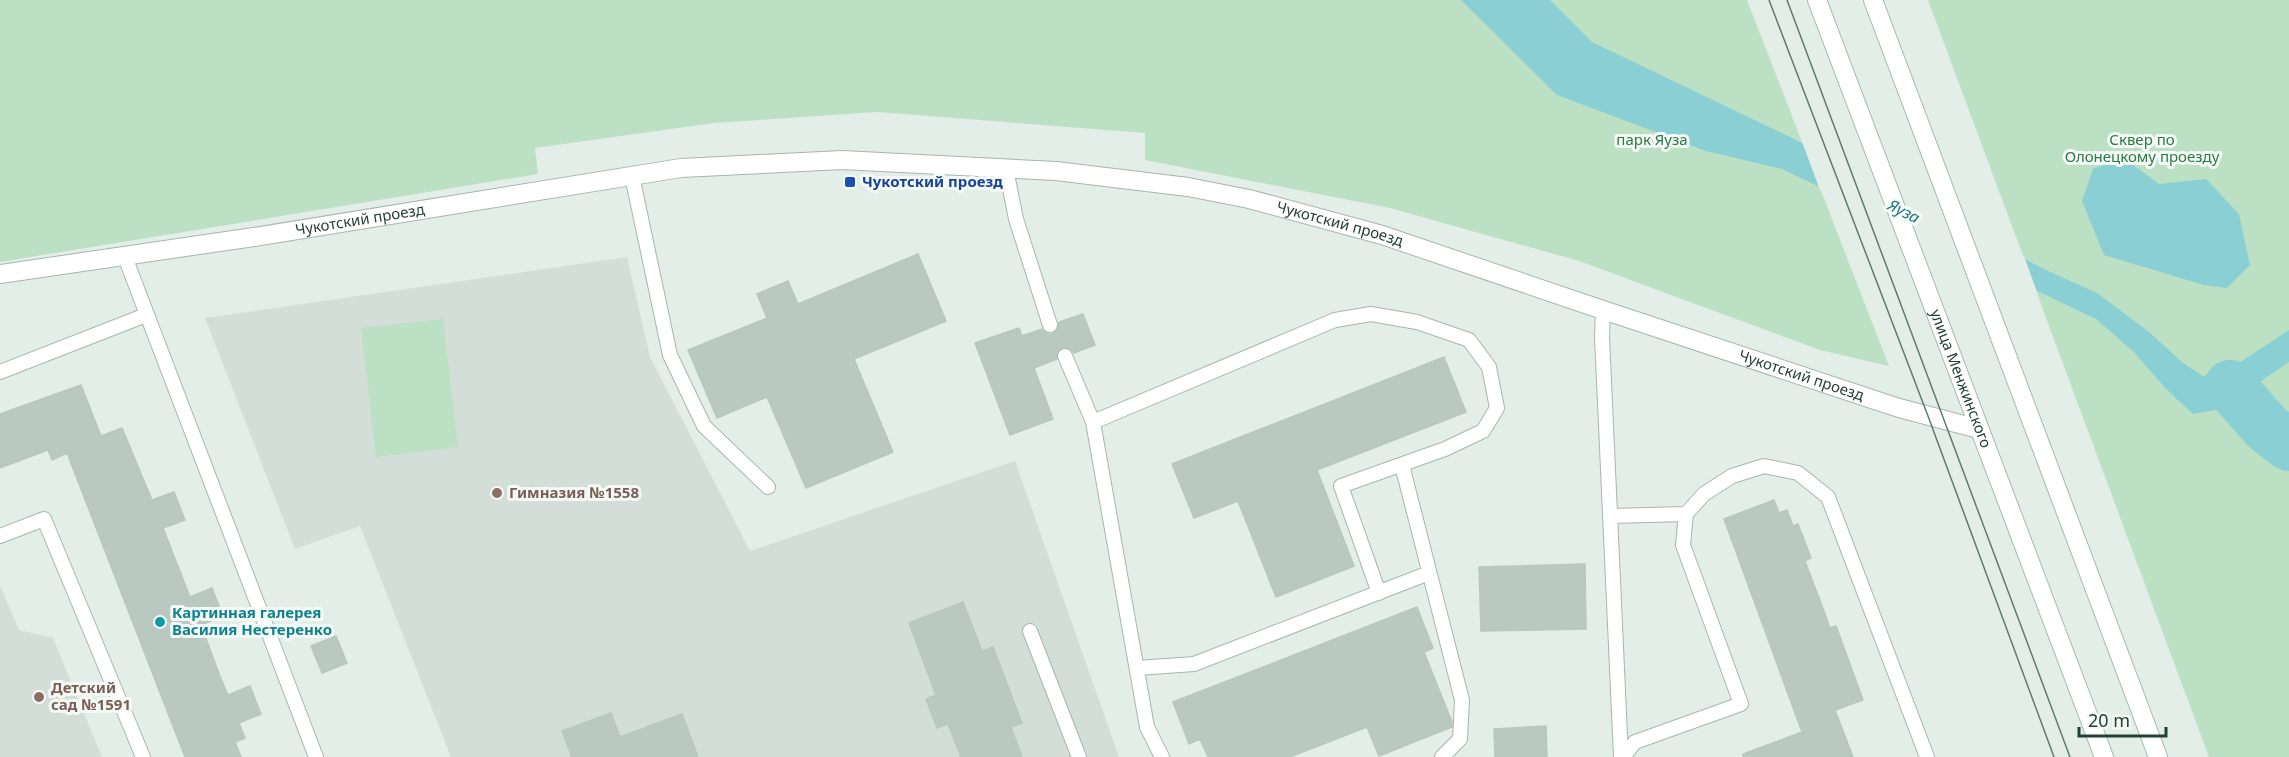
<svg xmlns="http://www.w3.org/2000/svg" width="2289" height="757" font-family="'Noto Sans',sans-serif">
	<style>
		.built { fill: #d2ded7 }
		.green { fill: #bce0c3 }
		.water { fill: #8acfd4 }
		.pier { fill: #e4eee9 }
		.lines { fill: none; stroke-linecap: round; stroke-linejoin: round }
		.river { stroke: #8acfd4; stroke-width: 52 }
		.building { fill: #b9c9c1; stroke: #b6c8bf; stroke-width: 1.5 }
		.service-casing { stroke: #a6b6b0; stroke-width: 16 }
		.minor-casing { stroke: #a6b6b0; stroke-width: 20 }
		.secondary-casing { stroke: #a2bab0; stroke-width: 20 }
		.service { stroke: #fff; stroke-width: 14 }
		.minor { stroke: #fff; stroke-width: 18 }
		.secondary { stroke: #fff; stroke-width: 18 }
		.tram { stroke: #5d7c71; stroke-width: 1.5 }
		.transit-dot { fill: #1a4fb4; stroke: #f5faf7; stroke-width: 2 }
		.education-dot { fill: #8d6e63; stroke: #f5faf7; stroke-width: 2 }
		.culture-dot { fill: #0f9aa8; stroke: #f5faf7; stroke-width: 2 }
		.labels { text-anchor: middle; stroke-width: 6; stroke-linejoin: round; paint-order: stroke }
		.park-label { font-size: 15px; fill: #2b7943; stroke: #f5faf7 }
		.transit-label { font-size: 15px; font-weight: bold; fill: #164399; stroke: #f5faf7; text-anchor: start }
		.street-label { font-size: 15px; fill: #224036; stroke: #f5faf7 }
		.education-label { font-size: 15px; font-weight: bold; fill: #785e54; stroke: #f5faf7; text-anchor: start }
		.culture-label { font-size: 15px; font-weight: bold; fill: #0d838f; stroke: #f5faf7; text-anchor: start }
		.water-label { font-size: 16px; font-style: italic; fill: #1a767f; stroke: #f5faf7 }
	</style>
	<rect width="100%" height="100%" fill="#e4eee9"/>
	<path class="built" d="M 627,257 L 650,357 L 750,551 L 1015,461 L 1119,757 L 451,757 L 360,526 L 295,549 L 205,318 Z
		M 0,585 L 19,630 L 53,638 L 102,757 L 0,757 Z"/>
	<path class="green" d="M 0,0 L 1747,0 L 1889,366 L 1820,350 L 1579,261 L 1390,208 L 1145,160 L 1145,133 L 877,112 L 714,123 L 535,148 L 538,174 L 0,262 Z
		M 1928,0 L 2289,0 L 2289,757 L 2209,757 Z
		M 443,319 L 458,447 L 376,457 L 361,328 Z"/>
	<path class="water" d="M 1461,0 L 1550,0 L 1592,42 L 1788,136 L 2046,270 L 2097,293 L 2149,332 L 2183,363 L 2203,376 L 2225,372 L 2289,330 L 2289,362 L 2220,409 L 2193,414 L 2167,390 L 2134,352 L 2096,319 L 1782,169 L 1706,151 L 1557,95 Z
		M 2124,158 L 2159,184 L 2206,179 L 2239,214 L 2250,265 L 2227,288 L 2204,285 L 2104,255 L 2082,201 L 2093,169 Z"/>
	<path class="pier" d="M 1801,139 L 2024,256 L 2038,295 L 1820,190 Z"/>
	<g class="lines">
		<path class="river" d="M 2230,386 L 2266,427 L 2289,445"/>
	</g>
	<path class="building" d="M 918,254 L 946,321 L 854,359 L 893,452 L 806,488 L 767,397 L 717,418 L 688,350 L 767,318 L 757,294 L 788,281 L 798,304 Z
		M 1083,314 L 1095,345 L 1074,353 L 1070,349 L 1062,348 L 1058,351 L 1057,359 L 1034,368 L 1053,419 L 1010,435 L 975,343 L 1019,328 L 1022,336 L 1042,329 L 1048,334 L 1052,334 L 1057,331 L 1059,322 Z
		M 1444,357 L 1466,412 L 1317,470 L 1354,566 L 1276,597 L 1238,501 L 1194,518 L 1172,464 Z
		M 81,385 L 101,436 L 122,428 L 152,500 L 174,492 L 185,520 L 163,528 L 190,597 L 212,588 L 223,616 L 201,625 L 221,679 L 228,695 L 250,686 L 261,714 L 239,723 L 245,738 L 235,742 L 241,757 L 185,757 L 67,453 L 52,460 L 48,450 L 0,468 L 0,414 Z
		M 1774,500 L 1779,513 L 1787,510 L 1793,526 L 1798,524 L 1811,558 L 1805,561 L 1825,614 L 1830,628 L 1836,626 L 1863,700 L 1835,710 L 1853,757 L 1743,757 L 1743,754 L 1802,732 L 1724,519 Z
		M 1585,564 L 1586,629 L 1481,631 L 1479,567 Z
		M 963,602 L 982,651 L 993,647 L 1022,723 L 1011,727 L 1022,757 L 961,757 L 948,724 L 937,728 L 926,699 L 936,695 L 909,623 Z
		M 1417,607 L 1433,648 L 1424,652 L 1452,722 L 1452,727 L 1379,756 L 1367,727 L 1290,757 L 1208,757 L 1200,739 L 1189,744 L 1173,702 Z
		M 336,636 L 347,663 L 322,673 L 311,646 Z
		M 611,713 L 620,737 L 682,714 L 698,757 L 572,757 L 562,731 Z
		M 1546,726 L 1547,757 L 1495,757 L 1494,729 Z"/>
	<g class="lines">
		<defs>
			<path id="service" d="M 1006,169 L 1016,219 L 1050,325
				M 632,176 L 670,355 L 704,426 L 768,487
				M 125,257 L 316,757
				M 1603,310 L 1602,337 L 1621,757
				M 1065,356 L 1093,422 L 1147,727 L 1162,757
				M 0,372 L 146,315
				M 1093,422 L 1335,320 L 1371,314 L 1417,322 L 1469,340 L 1489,367 L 1497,408 L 1483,431 L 1445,449 L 1341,486 L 1379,593
				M 1402,465 L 1462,700 L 1460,739 L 1442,757
				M 1610,516 L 1686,514
				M 0,536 L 44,519 L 143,757
				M 1030,631 L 1079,757
				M 1137,668 L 1194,664 L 1429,573
				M 1623,757 L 1635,742 L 1741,704 L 1683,545 L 1686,514 L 1704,494 L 1732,476 L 1764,466 L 1798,473 L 1828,497 L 1927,757"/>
			<g id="minor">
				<path id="s1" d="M 0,274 L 254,237 L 681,168 L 842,160 L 1056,171 L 1188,187 L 1249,199 L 1382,235 L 1603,310 L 1899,408 L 1979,429"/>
			</g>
			<g id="secondary">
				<path id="s2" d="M 1817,0 L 2104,757"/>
				<path d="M 1873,0 L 2158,757"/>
			</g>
		</defs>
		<use href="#service" class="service-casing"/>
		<use href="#minor" class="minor-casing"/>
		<use href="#secondary" class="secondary-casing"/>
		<use href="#service" class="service"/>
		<use href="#minor" class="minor"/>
		<use href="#secondary" class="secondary"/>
		<path class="tram" d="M 1769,0 L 1928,416 L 2054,757
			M 1787,0 L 2070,757"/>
	</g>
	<rect class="transit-dot" x="844" y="176" width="12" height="12" rx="3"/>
	<g class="education-dot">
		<circle cx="497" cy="493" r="6"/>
		<circle cx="39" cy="697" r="6"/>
	</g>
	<circle class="culture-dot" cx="160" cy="622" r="6"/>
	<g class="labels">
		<g class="park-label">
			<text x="1652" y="145">парк Яуза</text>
			<text x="2142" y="145">Сквер по<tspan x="2142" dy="17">Олонецкому проезду</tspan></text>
		</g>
		<g class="transit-label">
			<text x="862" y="187">Чукотский проезд</text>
		</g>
		<g class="street-label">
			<text dy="5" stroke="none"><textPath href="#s1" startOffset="364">Чукотский проезд</textPath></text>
			<text dy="5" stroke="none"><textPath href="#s1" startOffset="1354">Чукотский проезд</textPath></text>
			<text dy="5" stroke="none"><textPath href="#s1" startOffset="1840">Чукотский проезд</textPath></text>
			<text dy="5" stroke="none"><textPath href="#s2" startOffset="405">улица Менжинского</textPath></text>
		</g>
		<g class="education-label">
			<text x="509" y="498">Гимназия №1558</text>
			<text x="51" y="693">Детский<tspan x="51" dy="17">сад №1591</tspan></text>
		</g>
		<g class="culture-label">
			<text x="172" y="618">Картинная галерея<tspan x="172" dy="17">Василия Нестеренко</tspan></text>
		</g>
		<g class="water-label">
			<text transform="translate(1904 211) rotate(27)" y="6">Яуза</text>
		</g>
	</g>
	<path d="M2079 727v9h87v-9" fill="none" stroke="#224036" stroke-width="3"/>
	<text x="2088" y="727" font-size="18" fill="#224036" stroke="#f5faf7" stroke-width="4.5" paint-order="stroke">20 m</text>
</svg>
